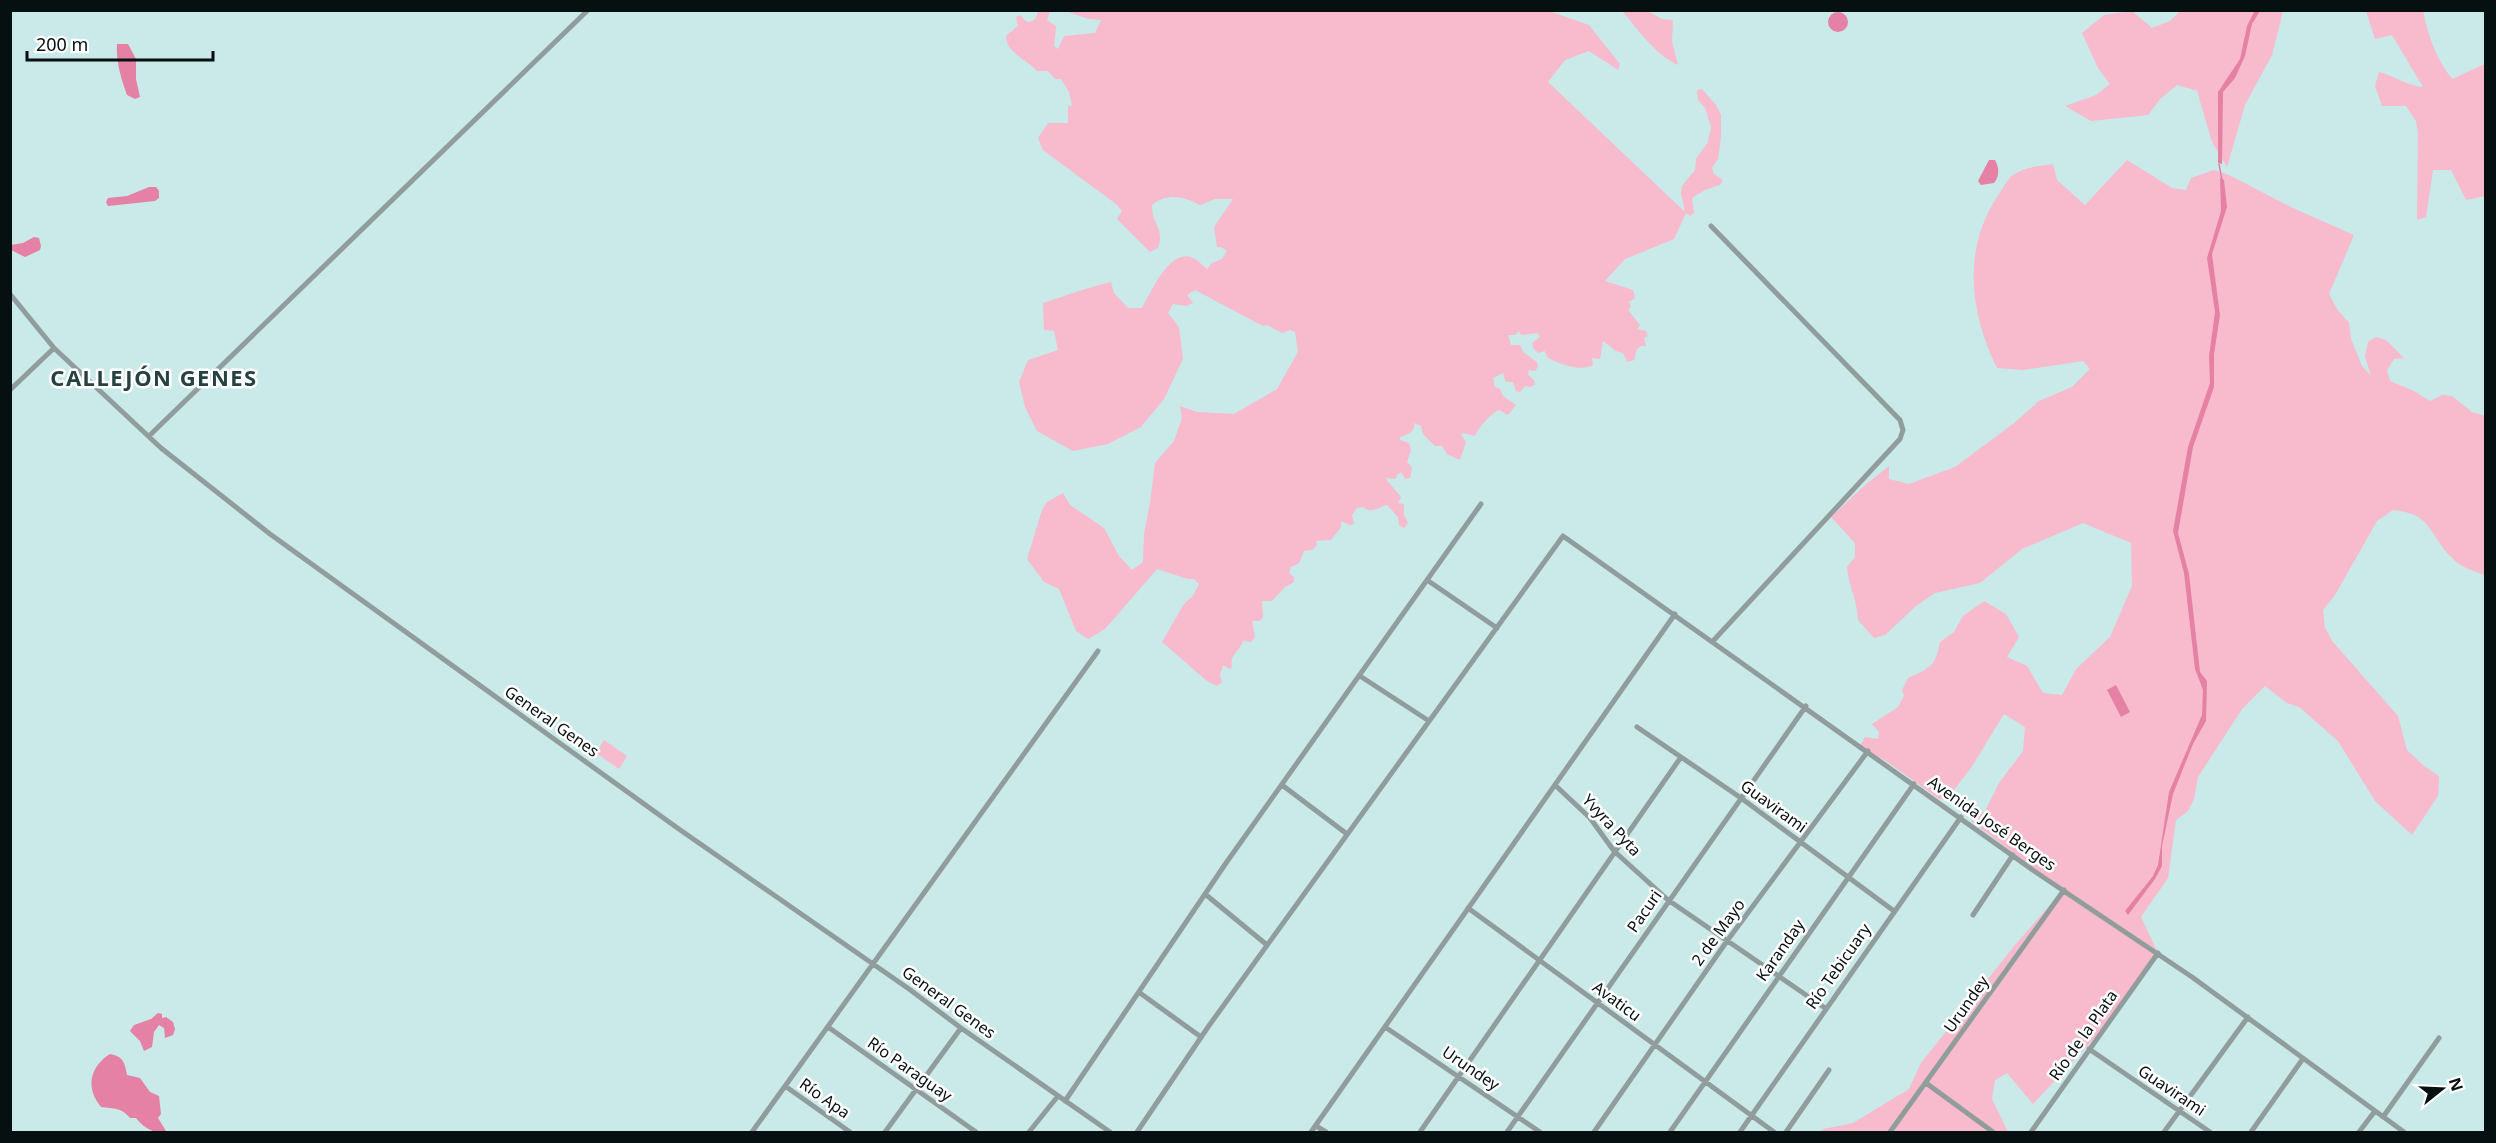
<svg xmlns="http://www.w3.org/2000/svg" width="2496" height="1143" font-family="'Noto Sans',sans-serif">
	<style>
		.green { fill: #f8bacd }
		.water { fill: #e581a4 }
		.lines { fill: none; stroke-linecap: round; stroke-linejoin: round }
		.stream { stroke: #e581a4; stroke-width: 1.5 }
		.street { stroke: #909d9c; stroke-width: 5 }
		.labels { text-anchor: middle; stroke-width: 5; stroke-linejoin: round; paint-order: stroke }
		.street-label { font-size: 16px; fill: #061010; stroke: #fff }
		.district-label { font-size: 22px; font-weight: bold; letter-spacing: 1.5px; fill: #254141; stroke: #fff }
	</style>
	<rect width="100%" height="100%" fill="#cae9e9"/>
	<path class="green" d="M 1038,11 L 1050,11 L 1047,20 L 1056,26 L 1054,46 L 1058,49 L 1064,36 L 1095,33 L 1101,20 L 1089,19 L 1065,11 L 1549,11 L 1589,25 L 1620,64 L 1618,70 L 1589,51 L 1565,60 L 1548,82 L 1685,212 L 1681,193 L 1682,186 L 1695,170 L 1696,159 L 1708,142 L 1711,127 L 1705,108 L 1698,100 L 1697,90 L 1702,89 L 1716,105 L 1721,115 L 1721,137 L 1718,159 L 1712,168 L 1714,174 L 1723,180 L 1720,185 L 1705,190 L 1692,198 L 1694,213 L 1690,216 L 1686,213 L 1674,239 L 1625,259 L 1605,281 L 1633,290 L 1635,298 L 1629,302 L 1631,307 L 1628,310 L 1640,325 L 1637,329 L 1646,331 L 1648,336 L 1644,338 L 1646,346 L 1641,346 L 1637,349 L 1634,360 L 1627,362 L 1623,353 L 1616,351 L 1603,341 L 1600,359 L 1592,358 L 1593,365 C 1581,372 1558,364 1547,357 L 1545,351 L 1538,353 L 1533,348 L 1532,343 L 1540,337 L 1538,333 L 1521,335 L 1519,331 L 1515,335 L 1508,335 L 1511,345 L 1520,345 L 1523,352 L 1537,362 L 1538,367 L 1535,371 L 1529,370 L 1528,375 L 1534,380 L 1535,385 L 1530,387 L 1525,386 L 1520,392 L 1516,391 L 1513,382 L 1506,382 L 1503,373 L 1493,378 L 1495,387 L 1500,389 L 1503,396 L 1516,405 L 1508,415 L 1499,410 C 1491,413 1478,428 1475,436 L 1463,433 L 1461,435 L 1466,442 L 1460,460 L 1447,454 L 1442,446 L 1435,446 L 1423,434 L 1421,426 L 1414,423 L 1414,428 L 1410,433 L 1400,437 L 1400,440 L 1409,443 L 1411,450 L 1407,462 L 1412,468 L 1410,478 L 1405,479 L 1401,472 L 1397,475 L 1396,479 L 1385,478 L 1401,497 L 1398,503 L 1404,504 L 1404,515 L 1408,523 L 1404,528 L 1399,525 L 1398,517 L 1387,505 C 1377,508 1372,514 1363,507 L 1357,508 L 1352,515 L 1354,524 L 1350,525 L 1341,521 L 1341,527 L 1331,540 L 1316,541 L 1317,545 L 1312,550 L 1304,551 L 1299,563 L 1291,567 L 1289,573 L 1294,577 L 1294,582 L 1285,587 L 1272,601 L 1262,601 L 1263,617 L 1260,621 L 1252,621 L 1255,637 L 1251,642 L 1243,641 C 1240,651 1229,655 1232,667 L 1230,669 L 1223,665 L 1220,675 L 1222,682 L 1217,686 L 1207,681 L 1162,642 L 1184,604 L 1193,596 L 1199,584 L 1194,579 L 1188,579 L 1157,569 L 1105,629 L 1088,639 L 1076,631 L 1059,589 L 1044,582 L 1027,559 L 1042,510 L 1047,502 L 1063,493 L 1070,505 L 1104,528 L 1119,556 L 1132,570 L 1143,562 L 1144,534 L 1150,503 L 1155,463 L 1174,441 L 1182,418 L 1180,406 L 1197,412 L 1234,414 L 1277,389 L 1298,352 L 1295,332 L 1290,330 L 1282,333 L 1267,325 L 1263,326 L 1195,290 L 1187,295 L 1193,303 L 1186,306 L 1173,304 L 1168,313 L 1179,327 L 1183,359 L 1164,399 L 1141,427 L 1108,444 L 1073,451 L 1037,431 L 1025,407 L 1019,382 L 1028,360 L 1058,350 L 1054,331 L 1044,330 L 1043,303 C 1066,296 1088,287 1111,282 L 1114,293 L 1128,308 L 1142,308 C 1151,292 1169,250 1191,257 C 1197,259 1202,265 1207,269 L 1212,263 L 1222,259 L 1227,251 L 1221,247 L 1217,247 L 1214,227 L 1233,199 L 1215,199 L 1200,205 C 1183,196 1167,193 1152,205 C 1151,222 1165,229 1158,248 L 1150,252 L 1117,219 L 1122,211 L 1116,204 L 1043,150 L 1038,138 L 1048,123 L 1068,123 L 1068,106 L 1072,106 L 1069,92 L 1061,79 L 1055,79 L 1048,71 L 1037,71 C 1027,59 1006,53 1006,36 L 1018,26 L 1016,17 L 1020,15 L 1027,22 C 1035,22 1036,18 1038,11 Z
		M 1622,11 L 1647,11 L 1662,19 L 1673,20 L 1672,42 L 1678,65 C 1654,54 1639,30 1622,11 Z
		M 2132,11 L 2152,28 L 2170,21 L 2180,11 L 2283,11 L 2272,55 L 2245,105 L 2227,167 L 2212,142 L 2197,91 L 2177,85 L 2160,99 L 2148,115 L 2091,121 L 2065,106 L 2096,95 L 2110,84 L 2098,68 L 2082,33 L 2104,15 Z
		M 2366,11 L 2423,11 C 2428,35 2436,59 2452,79 L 2485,64 L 2485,196 L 2466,200 L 2451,170 L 2433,170 L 2426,217 L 2417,220 L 2418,133 L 2416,121 L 2406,106 L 2382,106 L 2375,86 L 2379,72 C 2395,76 2407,86 2423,87 L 2392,35 L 2375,39 Z
		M 2127,160 L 2172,188 L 2186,190 L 2191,178 L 2214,170 L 2229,175 L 2295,209 L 2354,235 L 2329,294 L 2337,309 L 2349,323 L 2351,339 L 2362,366 L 2371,376 L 2365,356 L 2368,342 L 2376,337 L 2386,340 L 2404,358 L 2394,359 L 2387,370 L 2390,381 L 2412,390 L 2430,401 L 2442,395 L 2452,396 L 2472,412 L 2485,416 L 2485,575 C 2473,571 2462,568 2452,558 C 2428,535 2434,514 2393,510 L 2377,521 L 2335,595 L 2323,610 L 2325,628 L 2333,642 L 2398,716 L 2407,750 L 2424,766 L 2439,776 L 2438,796 L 2412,835 L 2375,801 L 2338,741 L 2299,707 L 2287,703 L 2265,686 L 2242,709 L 2198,777 L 2194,799 L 2188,811 L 2176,820 L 2168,878 L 2141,917 L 2158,953 L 2104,1028 L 2033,1104 L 2007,1073 L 1995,1080 L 1992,1099 L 2008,1132 L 1819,1132 L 1824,1129 L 1853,1123 L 1909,1089 L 1921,1063 L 2015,945 L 2063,890 L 1971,821 L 1985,811 L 1999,783 L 2023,751 L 2025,727 L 2004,714 L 1971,768 L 1946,800 L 1939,799 L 1889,763 L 1860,746 L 1865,737 L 1878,739 L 1879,732 L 1872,724 L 1898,707 L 1904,696 L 1902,690 L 1908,678 C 1929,669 1936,666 1940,642 L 1954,632 L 1963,616 L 1984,601 L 2006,614 L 2019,637 L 2007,657 L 2027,666 L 2043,693 L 2062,695 L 2076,669 L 2110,637 L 2132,586 L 2131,543 L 2083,523 L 2022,549 L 1980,583 L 1935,593 L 1916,606 L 1885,635 L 1874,638 L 1858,620 C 1857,598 1849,588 1847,567 L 1855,557 L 1855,543 L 1831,517 L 1864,486 L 1889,466 L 1889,479 L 1909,484 L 1955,467 L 2013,424 L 2039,401 L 2072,387 L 2090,369 L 2083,361 L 2023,370 L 1997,368 C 1970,313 1962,251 1997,197 C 2002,191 2007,179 2013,175 C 2024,167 2040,166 2053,164 L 2057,180 L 2085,205 Z
		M 604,740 L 627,756 L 619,769 L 596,753 Z"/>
	<path class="water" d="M 2255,10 L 2260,11 L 2252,24 L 2245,56 L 2235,78 L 2223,92 L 2222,164 L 2218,163 L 2218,92 L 2240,59 L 2247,26 Z
		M1828 22a10 10 0 1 1 20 0a10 10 0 1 1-20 0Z
		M 117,44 L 128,44 L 136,59 L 136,79 L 140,97 L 135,99 L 127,95 C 121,78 116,62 117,44 Z
		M 1989,160 L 1995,160 C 1999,167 2000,176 1994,183 L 1981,185 L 1978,181 Z
		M 2220,178 L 2224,180 L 2227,207 L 2212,254 L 2220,315 L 2214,354 L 2214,387 L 2193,447 L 2178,533 L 2189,574 L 2200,672 L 2207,681 L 2206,721 L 2193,744 L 2173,794 L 2162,846 L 2162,866 L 2155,879 L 2128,915 L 2125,911 L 2153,876 L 2158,865 L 2169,792 L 2202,715 L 2203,690 L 2195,669 L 2184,573 L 2173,531 L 2188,447 L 2210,383 L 2209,356 L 2215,312 L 2207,258 L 2221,211 Z
		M 149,187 L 156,187 L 159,191 L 159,198 L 155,201 L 108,206 L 106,202 L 108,198 L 127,196 Z
		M 34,237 L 39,238 L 41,246 L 40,250 L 25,257 L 11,250 L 11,245 L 23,243 Z
		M 2116,685 L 2130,712 L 2121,717 L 2107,690 Z
		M 158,1013 L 162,1014 L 162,1018 L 166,1017 L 173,1022 L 175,1029 L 173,1035 L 165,1038 L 164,1028 L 159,1025 L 154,1032 L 152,1047 L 144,1051 L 140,1041 L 130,1031 L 134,1025 L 151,1019 Z
		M 110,1054 C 123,1056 125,1063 127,1075 L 140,1078 L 150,1092 L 159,1096 L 161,1114 L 158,1118 L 166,1131 C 154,1135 143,1127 136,1118 L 130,1118 C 121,1107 114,1109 101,1107 C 85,1088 90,1066 110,1054 Z"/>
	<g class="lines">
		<path class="stream" d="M 2219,164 L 2222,180"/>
		<path class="street" d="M 1711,226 L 1900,420 L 1903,430 L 1900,439 L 1713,641
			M 10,294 L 54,348 L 161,448 L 270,534 L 676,827 L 909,989 L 961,1028 L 1110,1132
			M 10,390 L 54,348
			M 149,436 L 588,10
			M 1427,580 L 1497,628
			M 1360,676 L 1429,721
			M 1637,727 L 1741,798 L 1894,911
			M 1282,785 L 1347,834
			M 1555,785 L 1590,818 L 1614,851 L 1668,900 L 1825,1008
			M 1205,894 L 1267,945
			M 1468,908 L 1774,1132
			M 1973,915 L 2013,855
			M 1140,993 L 1201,1037
			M 828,1027 L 976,1132
			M 1385,1027 L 1540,1132
			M 2089,1049 L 2210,1132
			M 1926,1083 L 1993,1132
			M 785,1086 L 850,1132
			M 1065,1101 L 1226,863 L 1481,504
			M 2383,1117 L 2439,1038
			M 1316,1126 L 1326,1132
			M 752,1132 L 1098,651
			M 885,1132 L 961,1028
			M 1029,1132 L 1058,1096
			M 1137,1132 L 1208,1027 L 1563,536 L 2037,873 L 2192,977 L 2404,1132
			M 1311,1132 L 1675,614
			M 1420,1132 L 1681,757
			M 1507,1132 L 1806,706
			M 1594,1132 L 1727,941 L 1868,751
			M 1670,1132 L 1914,784
			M 1740,1132 L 1961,817
			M 1786,1132 L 1829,1070
			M 1890,1132 L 2064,890
			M 2031,1132 L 2158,953
			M 2164,1132 L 2248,1017
			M 2251,1132 L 2302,1060
			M 2359,1132 L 2375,1111"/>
	</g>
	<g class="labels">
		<g class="street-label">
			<text transform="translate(552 721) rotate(35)" y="6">General Genes</text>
			<text transform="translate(1774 806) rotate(36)" y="6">Guavirami</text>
			<text transform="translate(1992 823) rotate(35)" y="6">Avenida José Berges</text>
			<text transform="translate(1612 825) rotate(47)" y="6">Yvyra Pyta</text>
			<text transform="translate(1644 911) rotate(-55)" y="6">Pacuri</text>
			<text transform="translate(1718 932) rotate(-54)" y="6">2 de Mayo</text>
			<text transform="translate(1780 950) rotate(-55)" y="6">Karanday</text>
			<text transform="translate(1838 966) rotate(-55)" y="6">Río Tebicuary</text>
			<text transform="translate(1617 1001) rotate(36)" y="6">Avaticu</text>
			<text transform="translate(949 1002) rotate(36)" y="6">General Genes</text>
			<text transform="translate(1966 1004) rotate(-55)" y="6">Urundey</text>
			<text transform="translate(2083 1035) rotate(-55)" y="6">Río de la Plata</text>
			<text transform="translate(1471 1068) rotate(34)" y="6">Urundey</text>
			<text transform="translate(910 1069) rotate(35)" y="6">Río Paraguay</text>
			<text transform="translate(2172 1090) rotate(34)" y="6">Guavirami</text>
			<text transform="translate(825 1098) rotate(35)" y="6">Río Apa</text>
		</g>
		<g class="district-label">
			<text x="154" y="386">CALLEJÓN GENES</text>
		</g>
	</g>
	<rect width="2496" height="1143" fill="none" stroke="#061010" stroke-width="24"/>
	<g transform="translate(2442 1089) rotate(72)" stroke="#ffffff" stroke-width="4.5" paint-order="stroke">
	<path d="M0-4.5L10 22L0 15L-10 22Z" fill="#061010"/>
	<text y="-9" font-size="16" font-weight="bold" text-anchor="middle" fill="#061010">N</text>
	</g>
	<path d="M27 51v9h186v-9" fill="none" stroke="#061010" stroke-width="3"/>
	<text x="36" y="51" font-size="18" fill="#061010" stroke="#ffffff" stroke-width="4.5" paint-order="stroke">200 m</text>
</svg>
